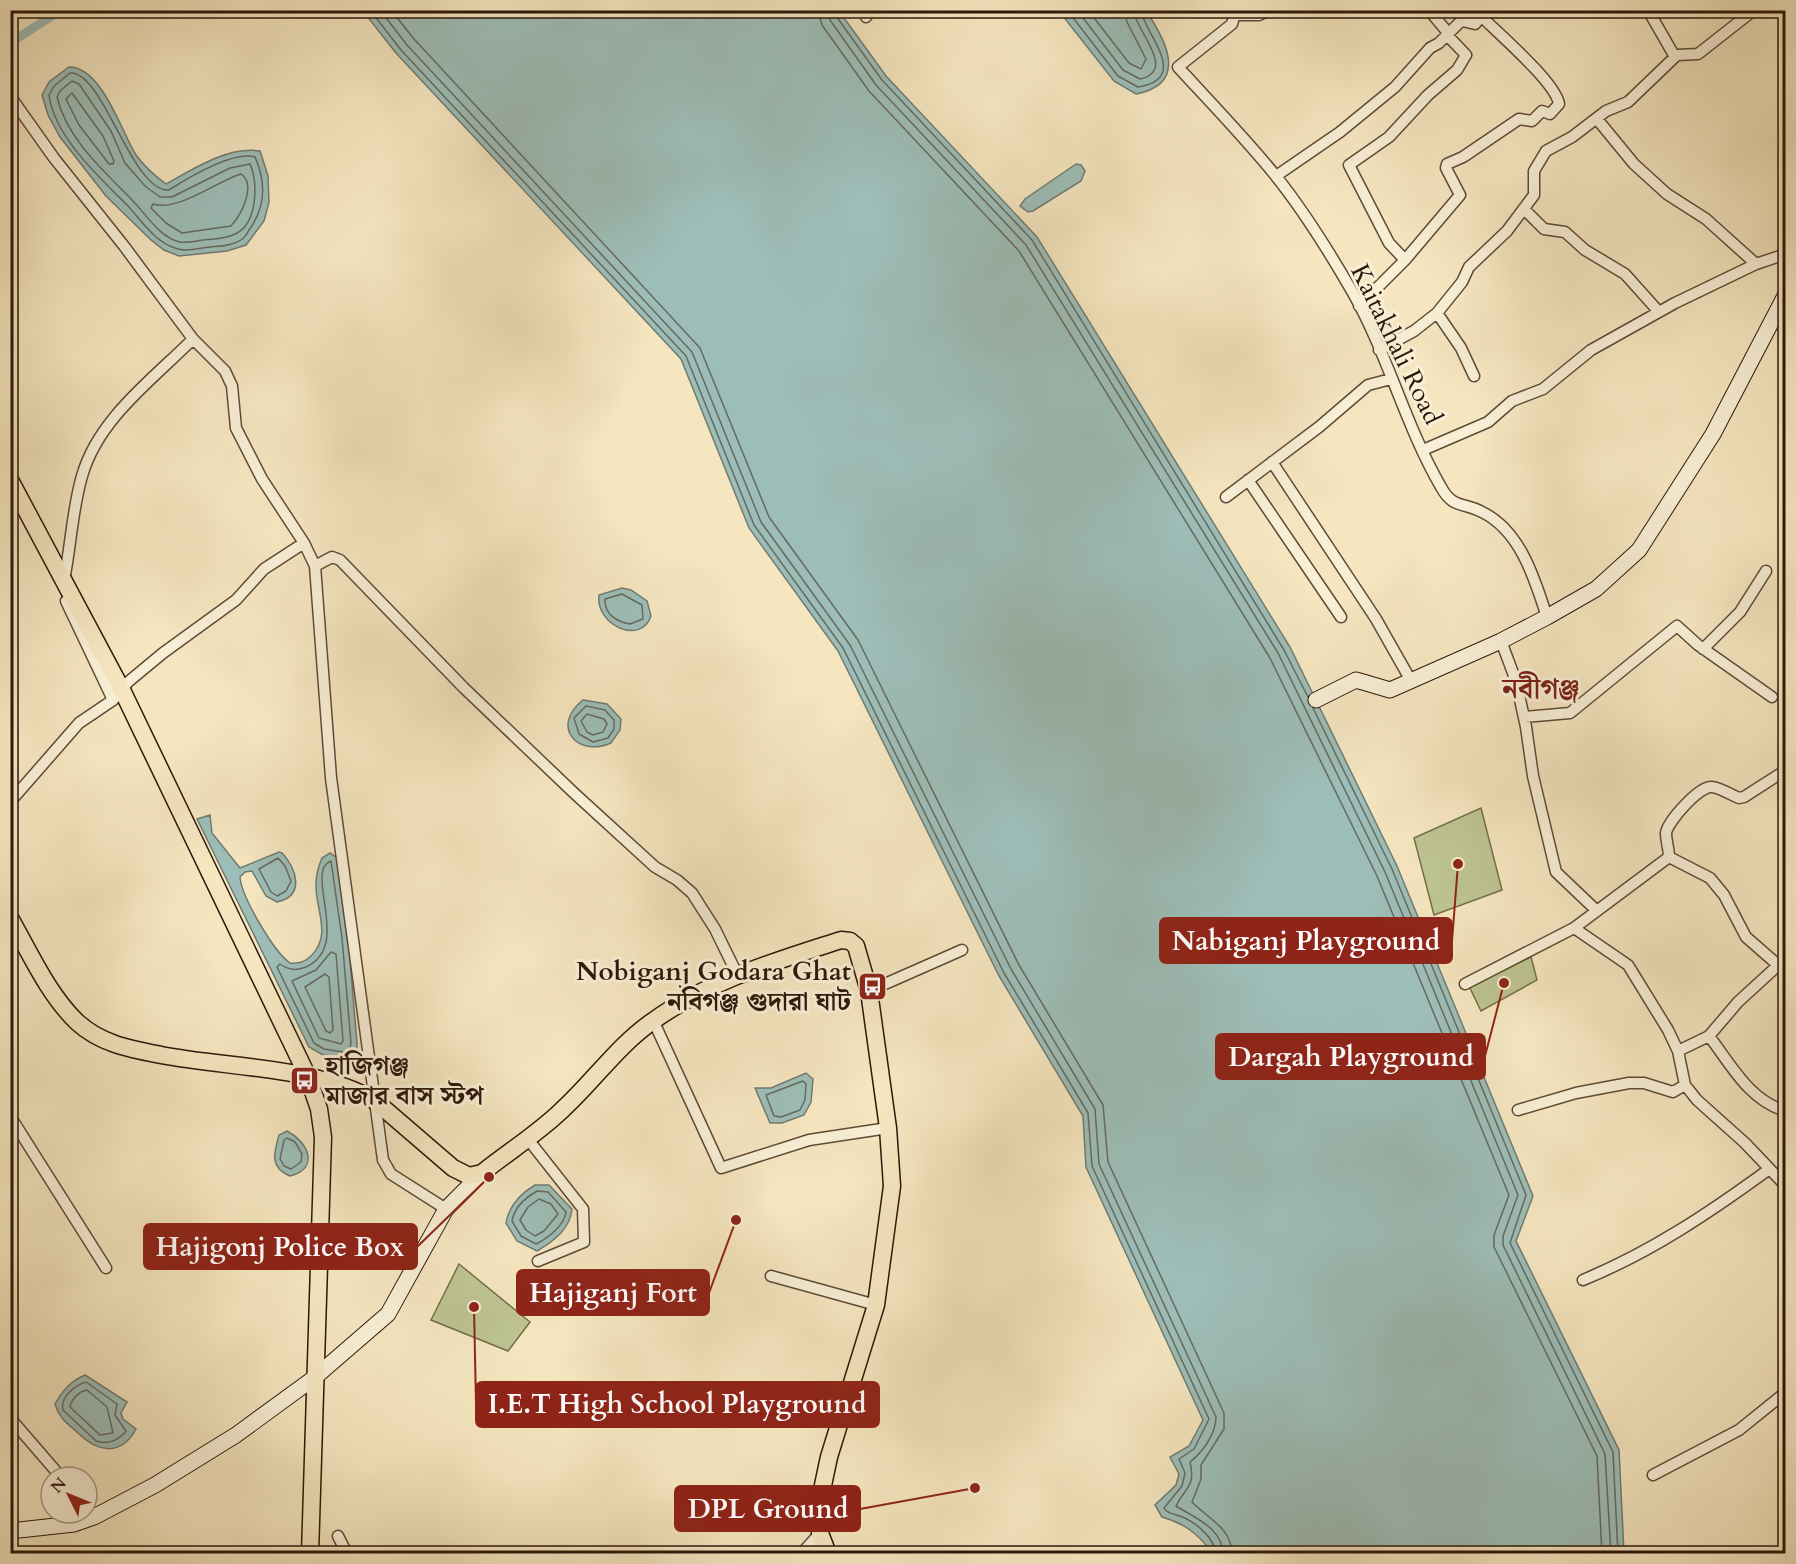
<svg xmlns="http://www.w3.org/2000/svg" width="1796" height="1564" font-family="Cardo,'Noto Serif Bengali',serif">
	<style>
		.green { fill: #bdc492; stroke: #756d4e; stroke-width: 1.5 }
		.water { fill: #9dbeb8; stroke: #707b72; stroke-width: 1.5 }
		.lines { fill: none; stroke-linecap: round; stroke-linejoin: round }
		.shore { stroke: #656a60; stroke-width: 1.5 }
		.canal { stroke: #9dbeb8; stroke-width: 9 }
		.street-casing { stroke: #5f4a37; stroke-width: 13 }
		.secondary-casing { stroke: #2d1609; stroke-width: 17 }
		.primary-casing { stroke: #2d1609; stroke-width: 19 }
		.street { stroke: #f8efd6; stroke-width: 10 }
		.secondary { stroke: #f8efd6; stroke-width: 15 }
		.primary { stroke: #f5e6c0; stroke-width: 16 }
		.labels { text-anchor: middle; stroke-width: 6; stroke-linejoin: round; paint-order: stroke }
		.street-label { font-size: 26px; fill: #2d1609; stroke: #f8efd6 }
		.poi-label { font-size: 26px; font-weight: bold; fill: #2d1609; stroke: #f8efd6; text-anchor: end }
		.quarter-label { font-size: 28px; font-weight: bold; fill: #7a1f14; stroke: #f8efd6 }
		.leader { fill: none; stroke: #8f2418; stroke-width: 2 }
		.callout-dot { fill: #8f2418; stroke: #f8efd6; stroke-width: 2 }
		.callout { fill: #8f2418; stroke: #8f2418; stroke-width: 2 }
		.callout-label { font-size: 27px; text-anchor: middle; font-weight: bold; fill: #fff }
	</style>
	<rect width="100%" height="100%" fill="#f5e6c0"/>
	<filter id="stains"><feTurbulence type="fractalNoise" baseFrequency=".00333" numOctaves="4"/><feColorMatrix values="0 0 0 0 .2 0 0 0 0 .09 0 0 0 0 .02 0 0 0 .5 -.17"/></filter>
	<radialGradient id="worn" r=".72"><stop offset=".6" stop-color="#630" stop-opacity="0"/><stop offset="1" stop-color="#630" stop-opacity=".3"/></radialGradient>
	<path class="green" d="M 1481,808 L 1502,890 L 1434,915 L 1414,838 Z
		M 1531,957 L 1537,980 L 1481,1011 L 1469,986 Z
		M 459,1264 L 530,1322 L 508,1351 L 431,1320 Z"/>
	<path class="water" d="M 363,11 L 839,11 L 886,76 L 1037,237 L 1290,647 L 1397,866 L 1533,1196 L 1516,1241 L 1619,1450 L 1624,1553 L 1209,1553 L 1210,1550 C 1196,1532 1183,1523 1162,1517 L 1155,1505 L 1176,1485 L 1179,1474 L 1170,1457 L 1189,1446 L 1203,1420 L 1086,1167 L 1083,1116 L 999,976 L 838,651 L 749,528 L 681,359 L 396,53 Z
		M 1059,11 L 1146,11 C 1166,40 1189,84 1136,94 L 1114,81 Z
		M 69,67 C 102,67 121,131 136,155 C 144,166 155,176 166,184 C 193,169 228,146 260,151 L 268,176 L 269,202 L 264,221 L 246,245 L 227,251 L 179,256 L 164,250 L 151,240 L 106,196 L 60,137 L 48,115 L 42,95 L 49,82 Z
		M 1076,164 L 1081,165 L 1085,171 L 1081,181 L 1033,211 L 1028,212 L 1020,206 L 1025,199 Z
		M 622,588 L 631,590 L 647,601 L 651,616 C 641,646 595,625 599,595 Z
		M 583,700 L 607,704 L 621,719 L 620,730 L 611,743 C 577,758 550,726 583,700 Z
		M 210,815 L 212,833 L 240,868 L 279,852 L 282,853 C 296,868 306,896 277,902 L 266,896 L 252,871 L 245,872 L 240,877 C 241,896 274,952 290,963 C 298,964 305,962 311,956 C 332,935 316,911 316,886 C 316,876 318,867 322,858 L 330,853 L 337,858 L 348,937 L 357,1043 L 357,1052 L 353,1059 L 323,1055 L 309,1047 L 197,819 Z
		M 806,1073 L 813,1079 L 811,1102 L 804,1115 L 782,1123 L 770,1123 L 755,1088 L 771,1088 Z
		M 287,1131 C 307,1141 321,1168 290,1176 C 269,1167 274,1153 279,1135 Z
		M 535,1185 L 549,1185 L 572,1209 C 570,1229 554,1241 537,1251 L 517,1241 L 506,1223 C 509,1205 520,1194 535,1185 Z
		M 85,1375 L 127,1402 L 121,1413 L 123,1419 L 136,1429 C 121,1457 97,1452 78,1433 C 67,1423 59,1418 55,1404 C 63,1390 71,1381 85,1375 Z"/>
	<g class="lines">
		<path class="shore" d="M 370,10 L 401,50 L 686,356 L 754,525 L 843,648 L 1004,973 L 1088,1113 L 1092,1166 L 1209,1419 L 1194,1449 L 1179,1459 L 1185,1473 L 1182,1486 L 1164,1508 C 1168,1515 1177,1514 1185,1518 C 1197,1524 1216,1539 1215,1554
			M 380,10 L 407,45 L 692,352 L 761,522 L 850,645 L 1011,969 L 1095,1109 L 1099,1164 L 1216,1417 C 1216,1434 1202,1453 1190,1462 C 1196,1487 1185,1487 1176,1506 C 1193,1517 1223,1528 1223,1554
			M 391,10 L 414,39 L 700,348 L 769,517 L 858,640 L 1019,965 L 1103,1105 L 1108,1162 L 1224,1413 L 1224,1429 L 1201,1465 L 1201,1479 L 1192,1502 C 1207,1518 1232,1528 1232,1554
			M 818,10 L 822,25 L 869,91 L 1019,251 L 1270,658 L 1377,876 L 1509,1195 L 1494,1235 L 1494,1247 L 1597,1456 L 1602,1554
			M 827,10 L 830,20 L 876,85 L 1026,245 L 1278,653 L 1385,872 L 1518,1195 L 1503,1236 L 1503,1245 L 1605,1454 L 1611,1554
			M 835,10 L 836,16 L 882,80 L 1032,240 L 1284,650 L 1308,697
			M 1067,10 L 1118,76 L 1138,87 C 1192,78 1144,34 1141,10
			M 1077,10 L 1123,70 L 1140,79 C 1178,71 1135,29 1133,10
			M 1088,10 L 1129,63 L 1141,69 L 1146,59 L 1127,22 L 1124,10
			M 70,73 C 103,70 132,193 169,190 C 188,178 233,151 255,157 C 266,182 266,207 249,230 C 247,234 244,238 241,240 C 232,246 220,246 210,247 C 200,248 187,252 178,249 C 155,243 142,221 127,205 C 99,177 54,136 49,95 L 54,86 Z
			M 72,81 L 79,84 L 111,131 L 125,163 L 145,186 L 160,197 L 172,197 L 230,168 L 250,164 C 258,183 258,224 235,234 C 225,239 214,239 203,240 C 196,241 187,243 180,242 C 160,238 146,214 132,200 C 103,170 67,139 57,97 L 60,91 Z
			M 72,93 L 103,136 L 114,161 L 113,164 L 109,164 L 79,125 L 66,99 Z
			M 241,174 C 257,185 241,215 231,226 L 182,233 L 166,223 L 151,208 L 153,204 C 178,212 215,182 241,174 Z
			M 622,594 L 642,605 L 643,619 L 630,624 C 617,622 604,614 605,599 Z
			M 586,706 L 605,710 L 614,720 L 614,729 L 608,738 L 593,742 L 579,734 L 574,718 Z
			M 1313,708 L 1392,869 L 1526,1195 L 1510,1243 L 1613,1452 L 1618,1554
			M 587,714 L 604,719 L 607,724 L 603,732 L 593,735 L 587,732 L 581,721 Z
			M 278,858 L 285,866 L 291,881 L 286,891 L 277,896 L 271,892 L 259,869 Z
			M 331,861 L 342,938 L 351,1043 L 349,1053 L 324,1049 L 314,1043 L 277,967 L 280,964 C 289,970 296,971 306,967 C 353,946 303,871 331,861 Z
			M 331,952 L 336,954 L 343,1041 L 341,1044 L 319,1038 L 292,981 L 316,970 Z
			M 325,974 L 329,977 L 333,1030 L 330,1033 L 326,1031 L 305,987 Z
			M 803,1081 L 806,1084 L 805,1100 L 800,1110 L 781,1117 L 774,1116 L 766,1095 Z
			M 287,1138 L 295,1142 L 302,1154 L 301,1162 L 291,1169 L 284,1166 L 280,1159 L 284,1140 Z
			M 537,1191 L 548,1192 L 566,1212 C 564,1226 548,1238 536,1244 L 521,1236 L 512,1221 C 514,1208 525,1198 537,1191 Z
			M 539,1199 L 551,1204 L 558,1214 L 544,1231 L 535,1236 L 526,1230 L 520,1220 L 528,1207 Z
			M 86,1382 L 117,1404 L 115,1415 L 126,1431 C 119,1440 108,1445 96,1441 L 63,1410 C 60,1397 75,1385 86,1382 Z
			M 87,1390 L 107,1407 L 113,1433 L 100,1435 L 70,1407 C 71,1400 79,1391 87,1390 Z"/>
		<path class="canal" d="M 10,43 L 61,10"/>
		<defs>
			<path id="street" d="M 1236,10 L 1232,24 L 1178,67 C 1211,103 1245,138 1275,175 C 1304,211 1330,253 1353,293 C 1388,355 1405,425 1441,487 C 1453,509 1463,502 1482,512 C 1521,531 1535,580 1547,617
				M 1429,10 L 1449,34
				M 1648,10 L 1675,57
				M 1235,15 L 1259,15 L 1269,10
				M 866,17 L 871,10
				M 10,96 L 54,158 L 124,246 L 193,339 L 225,371 L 232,386 L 236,428 L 262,479 L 304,543
				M 1597,119 L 1634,164 L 1667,194 L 1706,219 L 1756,264
				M 1276,176 L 1340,132 L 1395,87 L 1430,48 L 1439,43 L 1459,23 L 1463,21 L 1475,24 L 1487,10
				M 1524,209 L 1544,229 L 1565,232 L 1585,250 L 1625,274 L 1659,312
				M 1405,260 L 1389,243 L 1349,165 L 1389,137 L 1428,95 L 1457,70 L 1466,55 L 1447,35
				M 1359,306 L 1405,260 L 1460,195 L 1446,168 L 1447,164 L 1463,157 L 1519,119 L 1532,121 L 1542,111 L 1550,114 L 1559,104 C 1556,83 1499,34 1482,17
				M 1437,313 L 1461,348 L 1474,376
				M 1379,350 L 1414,331 L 1437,313 L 1462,282 L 1469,267 L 1507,231 L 1534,195 L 1534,171 L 1546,151 L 1572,137 L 1606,111 L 1628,102 L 1677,55 L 1698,54 L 1754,10
				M 1423,450 L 1488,422 L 1512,401 L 1543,389 L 1591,350 L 1675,303 L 1756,264 L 1786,254
				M 1272,462 L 1376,619 L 1410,679
				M 1248,480 L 1341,617
				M 1226,497 L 1319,427 L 1368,385 L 1391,379
				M 64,580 C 71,546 72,510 82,476 C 98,419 152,380 193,339
				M 66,601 L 113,700
				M 1501,641 L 1516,681 L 1526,727 L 1533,776 L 1556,872 L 1597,911
				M 1703,649 L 1740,612 L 1766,571
				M 1524,717 L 1570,713 L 1677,626 L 1698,645 L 1772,697
				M 10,802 L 79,723 L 113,700 L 128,682 L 163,653 L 236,600 L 264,569 L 304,543 L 315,566
				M 1669,857 L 1710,878 L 1724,895 L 1746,937 L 1778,965
				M 1574,928 L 1628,965 L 1668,1030 L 1678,1051 L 1685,1085
				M 1465,984 L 1574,928 L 1669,857 C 1669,849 1666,841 1666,833 C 1668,821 1700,785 1712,787 C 1721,788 1731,795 1739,798 L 1744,797 L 1786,770
				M 869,991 L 962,950
				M 653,1020 L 721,1168 L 809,1140 L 888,1128
				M 1709,1036 C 1730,1063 1749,1101 1786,1111
				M 1678,1051 L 1709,1036 L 1738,1002 L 1786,958
				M 1518,1110 L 1576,1093 L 1629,1083 L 1644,1083 L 1673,1092 L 1685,1085 L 1697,1100 L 1745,1143 L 1786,1186
				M 10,1116 L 106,1268
				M 527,1138 L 583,1209 L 584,1242 L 538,1261
				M 446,1209 L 391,1174 L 383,1160 L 331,778 L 315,566 L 332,557 L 340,560 L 464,688 L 574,793 L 655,867 L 677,880 L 692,893 L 715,929 L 737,974
				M 771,1276 L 876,1305
				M 1583,1280 C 1651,1252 1709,1213 1768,1170
				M 10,1418 L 61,1477
				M 1653,1475 L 1739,1430 L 1786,1392
				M 338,1536 L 347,1554
				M 801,1554 L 820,1533"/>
			<path id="secondary" d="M 1316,700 L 1356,680 L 1390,690 L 1501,641 L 1547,617 L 1596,589 L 1617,570 L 1639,550 L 1713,434 L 1786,294
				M 10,1531 L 74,1524 L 94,1517 L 155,1485 L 236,1435 L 314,1378 L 388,1314 L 446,1209 L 482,1173"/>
			<path id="primary" d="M 10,480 L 122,690 L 308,1077 L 319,1109 L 323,1137 L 310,1554
				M 10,918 C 30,953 48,994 77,1022 C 101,1044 130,1049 161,1055 C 228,1068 314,1066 374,1100 L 453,1168 L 469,1176 L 482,1173 C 508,1152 537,1134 561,1111 C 593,1082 617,1046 653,1021 C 710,980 776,961 841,940 L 850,941 L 856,946 L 869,991 L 888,1128 L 892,1186 L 876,1305 L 829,1457 L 822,1490 L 820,1533 L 828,1554"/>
		</defs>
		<use href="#street" class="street-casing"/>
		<use href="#secondary" class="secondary-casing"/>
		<use href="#primary" class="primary-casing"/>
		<use href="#street" class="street"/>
		<use href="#secondary" class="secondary"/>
		<use href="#primary" class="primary"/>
	</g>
	<defs>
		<symbol id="bus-square" viewBox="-11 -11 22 22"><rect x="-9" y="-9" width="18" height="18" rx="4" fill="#8f2418" stroke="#f8efd6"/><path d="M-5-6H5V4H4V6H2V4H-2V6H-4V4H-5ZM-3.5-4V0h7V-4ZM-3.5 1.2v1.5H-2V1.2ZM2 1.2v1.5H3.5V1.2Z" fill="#fff"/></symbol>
	</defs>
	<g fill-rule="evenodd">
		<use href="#bus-square" x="856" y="970" width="33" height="33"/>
		<use href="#bus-square" x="288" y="1064" width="33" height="33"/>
	</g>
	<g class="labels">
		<g class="street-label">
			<text transform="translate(1397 344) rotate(64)" y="9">Kaitakhali Road</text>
		</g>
		<g class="poi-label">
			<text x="851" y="980">Nobiganj Godara Ghat<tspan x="851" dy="30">নবিগঞ্জ গুদারা ঘাট</tspan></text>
			<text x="325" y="1074" text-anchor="start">হাজিগঞ্জ<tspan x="325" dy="30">মাজার বাস স্টপ</tspan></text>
		</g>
		<g class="quarter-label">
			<text x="1541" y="698">নবীগঞ্জ</text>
		</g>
	</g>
	<path class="leader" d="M1458 864L1452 941M1504 983L1485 1056M489 1177L417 1247M736 1220L709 1293M474 1307L476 1404M975 1488L860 1509"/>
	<g class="callout-dot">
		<circle cx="1458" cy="864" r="6"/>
		<circle cx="1504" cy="983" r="6"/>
		<circle cx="489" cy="1177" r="6"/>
		<circle cx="736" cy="1220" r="6"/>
		<circle cx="474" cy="1307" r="6"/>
		<circle cx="975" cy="1488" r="6"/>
	</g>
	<g class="callout">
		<rect x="1160" y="918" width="292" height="45" rx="6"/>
		<rect x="1216" y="1034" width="269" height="45" rx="6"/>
		<rect x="144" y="1224" width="273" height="45" rx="6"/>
		<rect x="517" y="1270" width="192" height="45" rx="6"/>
		<rect x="476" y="1382" width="403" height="45" rx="6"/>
		<rect x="675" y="1486" width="185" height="45" rx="6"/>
	</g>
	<g class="callout-label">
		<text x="1306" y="950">Nabiganj Playground</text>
		<text x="1351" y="1066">Dargah Playground</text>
		<text x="280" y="1256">Hajigonj Police Box</text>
		<text x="613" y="1302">Hajiganj Fort</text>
		<text x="677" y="1413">I.E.T High School Playground</text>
		<text x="768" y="1518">DPL Ground</text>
	</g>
	<rect width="1796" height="1564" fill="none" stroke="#f5e6c0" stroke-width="36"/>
	<rect x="12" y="12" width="1772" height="1540" fill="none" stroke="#2d1609" stroke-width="3"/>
	<rect x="18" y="18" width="1760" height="1528" fill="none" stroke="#2d1609" stroke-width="1.5"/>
	<g transform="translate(69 1495) rotate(313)"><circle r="28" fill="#f8efd6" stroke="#a79884" stroke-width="1.5"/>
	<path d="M0-4.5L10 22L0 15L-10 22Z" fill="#8f2418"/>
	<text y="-9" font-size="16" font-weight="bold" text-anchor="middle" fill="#2d1609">N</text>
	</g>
	<rect width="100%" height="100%" filter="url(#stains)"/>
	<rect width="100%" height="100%" fill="url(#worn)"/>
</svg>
